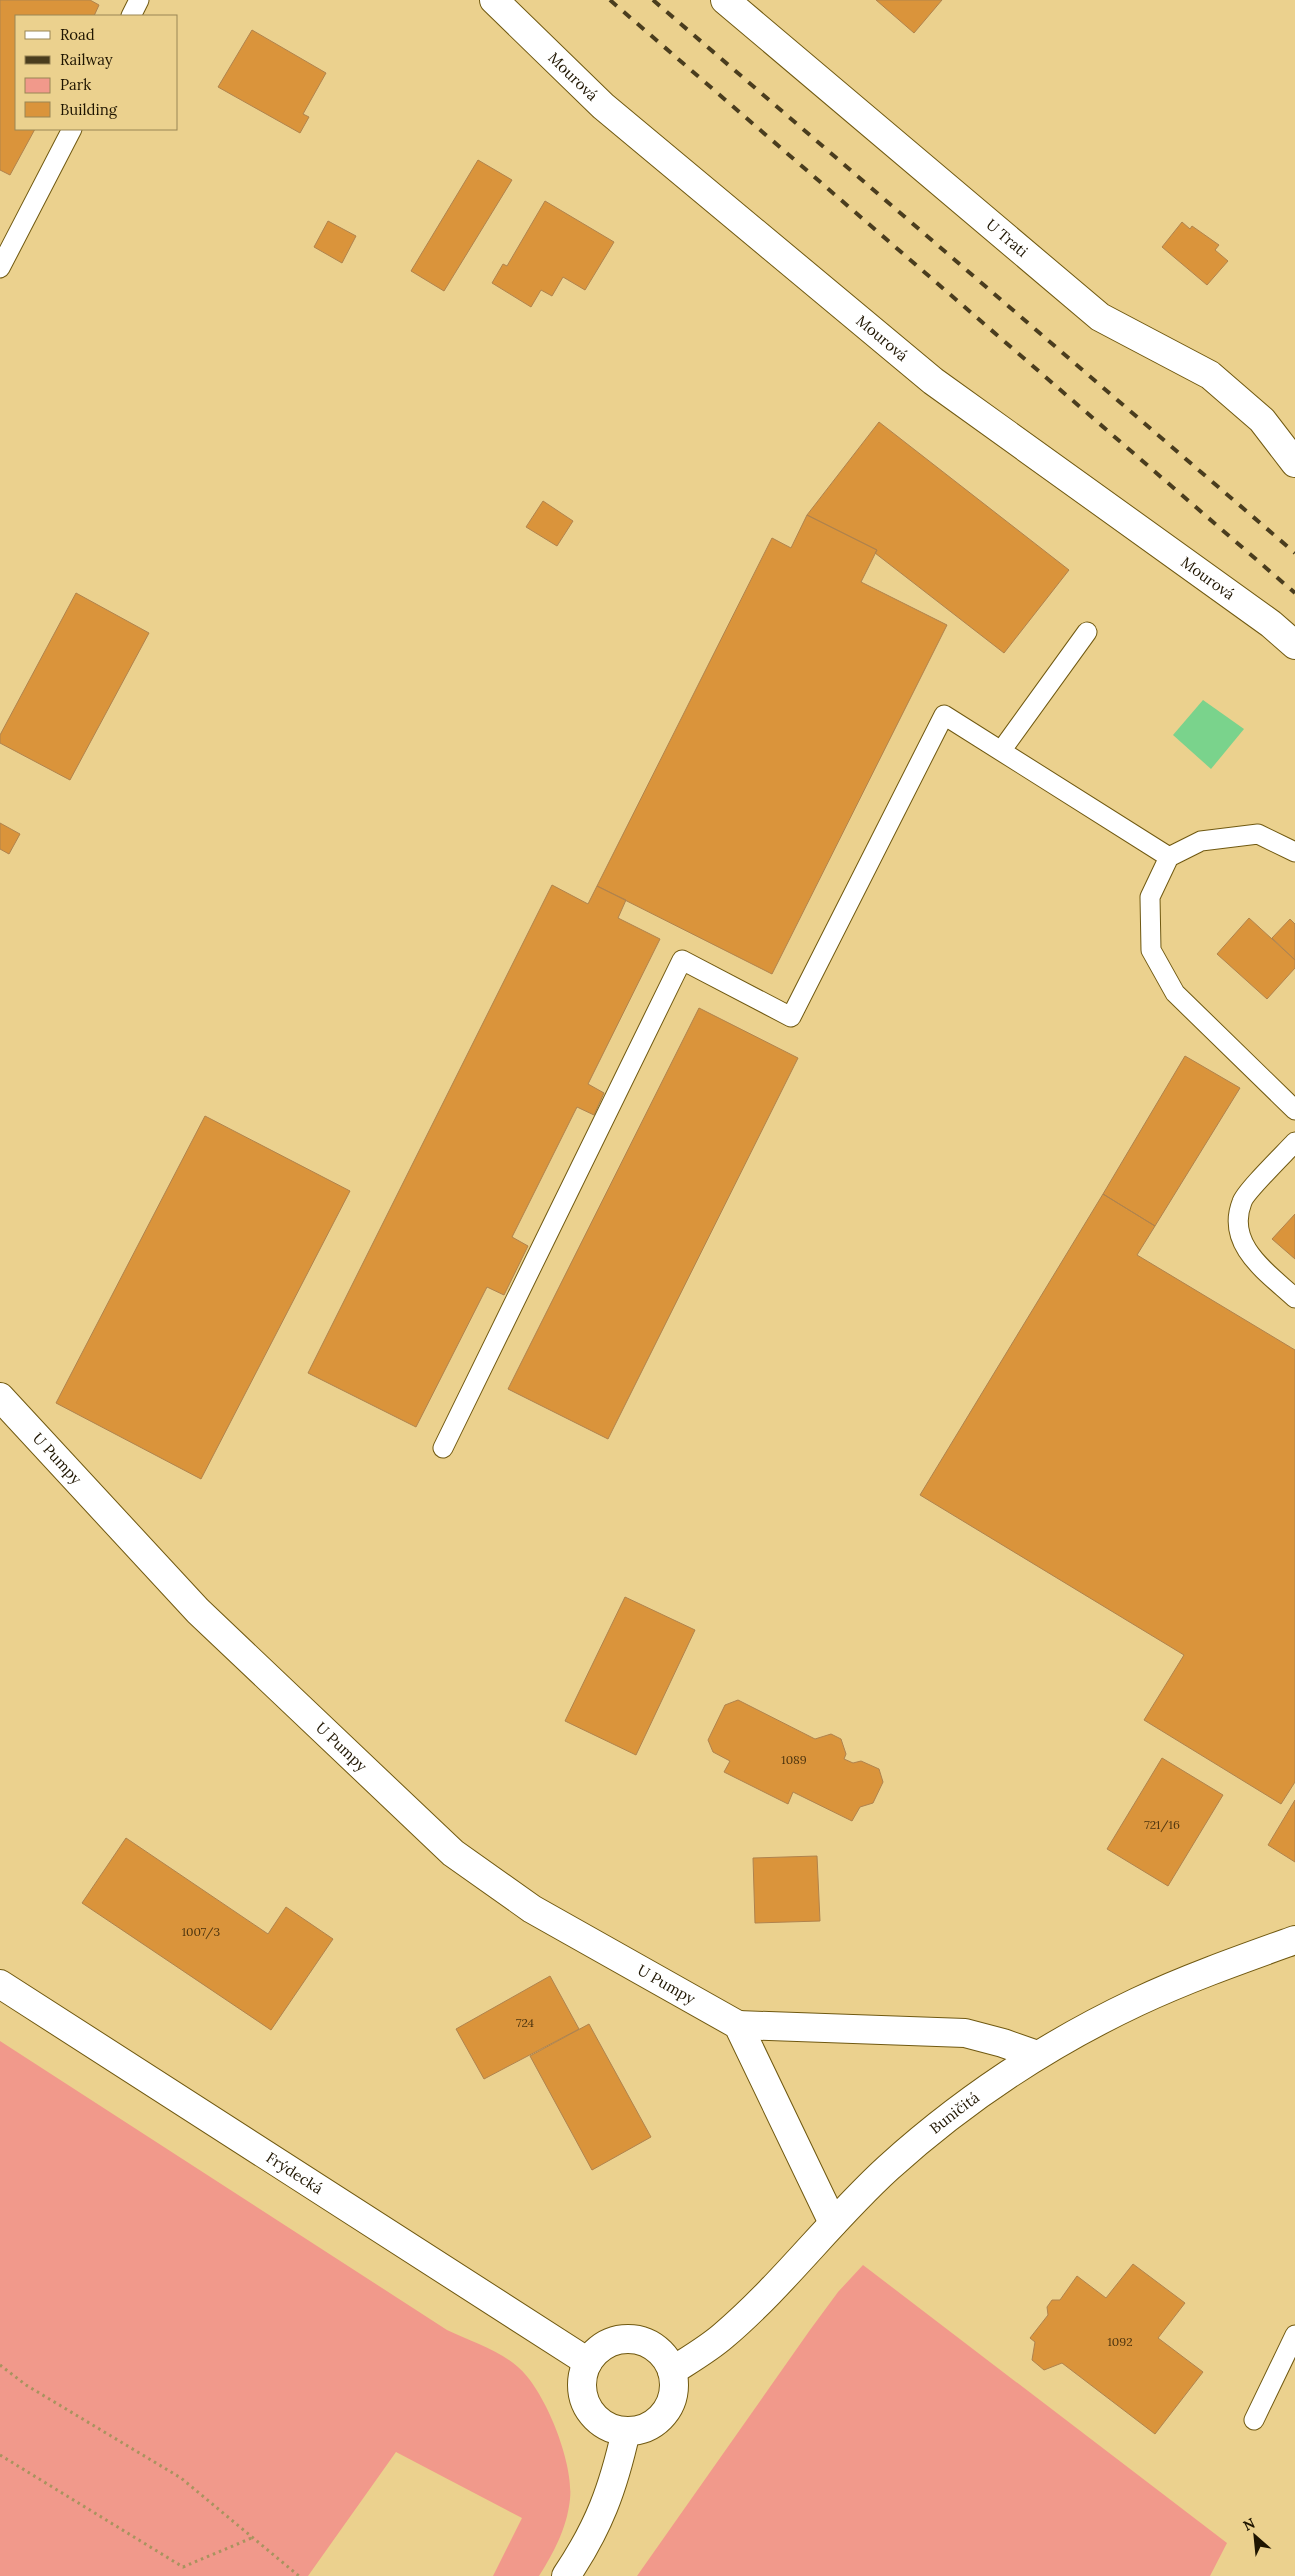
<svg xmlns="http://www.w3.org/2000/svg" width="1295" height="2576" font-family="Lora,serif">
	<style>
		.green { fill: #f1998b }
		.water { fill: #7ad38c }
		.building { fill: #da943b; stroke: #b0834d }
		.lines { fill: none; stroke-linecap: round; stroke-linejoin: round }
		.lane-casing { stroke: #705911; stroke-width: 21 }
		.street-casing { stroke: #705911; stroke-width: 30 }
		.secondary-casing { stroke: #705911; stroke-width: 30 }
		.path { stroke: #a8935f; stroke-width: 3; stroke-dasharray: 2.5 4; stroke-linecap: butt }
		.lane { stroke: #fff; stroke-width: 19 }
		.street { stroke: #fff; stroke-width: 28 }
		.secondary { stroke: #fff; stroke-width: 28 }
		.rail { stroke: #4a3d1e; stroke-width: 4; stroke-dasharray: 9 9; stroke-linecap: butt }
		.labels { text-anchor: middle; stroke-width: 5; stroke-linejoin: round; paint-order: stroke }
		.number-label { font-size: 12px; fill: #4e350f }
		.street-label { font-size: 15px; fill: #1f1500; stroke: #ebd18e }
	</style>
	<rect width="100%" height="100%" fill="#ebd18e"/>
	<path class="green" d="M 0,2041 L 447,2330 C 470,2341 499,2350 518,2367 C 545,2390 574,2463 570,2499 C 567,2528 554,2552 539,2576 L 493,2576 L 522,2518 L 396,2452 L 308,2576 L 0,2576 Z
		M 863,2265 L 1227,2543 L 1210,2576 L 637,2576 L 810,2330 L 838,2292 Z"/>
	<path class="water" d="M 1203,700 L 1244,729 L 1211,769 L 1173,735 Z"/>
	<path class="building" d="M 0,0 L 90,0 L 99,5 L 94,16 L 16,16 L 16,129 L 35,129 L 10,175 L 0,170 Z
		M 876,0 L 942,0 L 914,33 Z
		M 252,30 L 326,73 L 303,114 L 309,117 L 300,133 L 218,87 Z
		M 478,160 L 512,180 L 444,291 L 411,271 Z
		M 545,201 L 614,242 L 585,290 L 563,277 L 552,296 L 541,290 L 531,307 L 492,283 L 503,264 L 507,266 Z
		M 328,221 L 356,236 L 342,263 L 314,247 Z
		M 1182,222 L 1190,229 L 1192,226 L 1219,245 L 1215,250 L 1228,261 L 1207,285 L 1162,247 Z
		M 879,422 L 1069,570 L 1004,653 L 875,553 L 877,550 L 807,515 Z
		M 543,501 L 573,521 L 557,546 L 526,527 Z
		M 807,515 L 877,550 L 861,582 L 947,625 L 772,974 L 597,886 L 772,538 L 791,548 Z
		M 76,593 L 149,633 L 70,780 L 0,743 L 0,735 Z
		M 0,823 L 20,834 L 9,854 L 0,849 Z
		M 552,885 L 588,904 L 597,886 L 626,900 L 618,918 L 660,939 L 588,1084 L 604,1093 L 594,1115 L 577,1107 L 512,1237 L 528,1246 L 504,1295 L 487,1287 L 416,1427 L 308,1373 Z
		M 1249,918 L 1295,960 L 1295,968 L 1267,999 L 1217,954 Z
		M 1290,919 L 1295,924 L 1295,960 L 1272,938 Z
		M 699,1008 L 798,1058 L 608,1439 L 508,1389 Z
		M 1185,1056 L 1240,1088 L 1155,1226 L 1103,1194 Z
		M 205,1116 L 350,1191 L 201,1479 L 56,1403 Z
		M 1103,1194 L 1155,1226 L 1137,1255 L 1295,1350 L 1295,1782 L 1281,1804 L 1144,1720 L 1184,1655 L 920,1495 Z
		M 1295,1214 L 1295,1259 L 1272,1239 Z
		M 625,1597 L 695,1630 L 636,1755 L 565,1721 Z
		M 738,1700 L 815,1739 L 831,1734 L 841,1739 L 846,1754 L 844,1759 L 853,1763 L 861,1761 L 879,1769 L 883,1782 L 873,1803 L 860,1807 L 852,1821 L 793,1792 L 788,1804 L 724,1772 L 730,1761 L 713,1752 L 708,1740 L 725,1705 Z
		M 1162,1758 L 1223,1795 L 1168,1886 L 1107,1849 Z
		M 1295,1800 L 1295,1862 L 1268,1845 Z
		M 126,1838 L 268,1934 L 286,1907 L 333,1939 L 271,2030 L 82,1903 Z
		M 817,1856 L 820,1921 L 755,1923 L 753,1858 Z
		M 550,1976 L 579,2029 L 484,2079 L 456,2029 Z
		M 589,2024 L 651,2137 L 592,2170 L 530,2056 Z
		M 1133,2264 L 1185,2303 L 1158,2338 L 1203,2372 L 1155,2434 L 1062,2363 L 1044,2370 L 1032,2360 L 1035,2342 L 1030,2338 L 1048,2315 L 1047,2307 L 1052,2300 L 1060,2300 L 1077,2276 L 1106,2298 Z"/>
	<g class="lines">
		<defs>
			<path id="lane" d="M 131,16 L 139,0
				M 0,268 L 72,129
				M 1001,751 L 1087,632
				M 1295,852 L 1258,834 L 1201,841 L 1169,857 L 1150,897 L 1151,950 L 1175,993 L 1295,1110
				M 1295,1142 C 1285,1153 1245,1192 1242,1202 C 1225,1245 1268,1273 1295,1298
				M 443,1448 L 682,960 L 791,1017 L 944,715 L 1169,857
				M 1254,2420 L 1295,2335"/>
			<g id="street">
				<path id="s1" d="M 494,0 L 603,106 L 933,381 L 1271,624 L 1295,645"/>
				<path id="s2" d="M 725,0 L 1100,317 L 1210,375 L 1262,420 L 1295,463"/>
				<path id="s3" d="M 0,1397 L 198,1611 L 453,1853 L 532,1909 L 738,2025 L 833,2223"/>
				<path d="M 738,2025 L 965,2033 L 1003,2043 L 1037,2055"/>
			</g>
			<g id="secondary">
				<path id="s4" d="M 0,1984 L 588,2362"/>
				<circle cx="628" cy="2385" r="46"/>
				<path id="s5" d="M 672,2371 C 689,2360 708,2349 723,2336 C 783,2285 830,2221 888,2168 C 962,2101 1046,2045 1137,2002 C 1188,1978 1242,1959 1295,1940"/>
				<path d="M 566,2576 C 599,2527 613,2489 626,2431"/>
			</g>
		</defs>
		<use href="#lane" class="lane-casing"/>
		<use href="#street" class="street-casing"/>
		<use href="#secondary" class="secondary-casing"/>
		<path class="path" d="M 0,2365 L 26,2385 L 181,2478 L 299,2576
			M 0,2455 L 183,2567 L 254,2537"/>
		<use href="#lane" class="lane"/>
		<use href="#street" class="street"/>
		<use href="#secondary" class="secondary"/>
		<path class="rail" d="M 610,0 L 1295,593
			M 653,0 L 1295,553"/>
	</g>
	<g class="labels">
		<g class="number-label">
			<text x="794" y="1764">1089</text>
			<text x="1162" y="1829">721/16</text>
			<text x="201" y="1936">1007/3</text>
			<text x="525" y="2027">724</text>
			<text x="1120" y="2346">1092</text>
		</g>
		<g class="street-label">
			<text dy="5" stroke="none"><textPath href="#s1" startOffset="110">Mourová</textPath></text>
			<text dy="5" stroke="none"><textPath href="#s2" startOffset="369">U Trati</textPath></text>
			<text dy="5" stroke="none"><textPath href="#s1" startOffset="515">Mourová</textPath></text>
			<text dy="5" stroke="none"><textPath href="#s1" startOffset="920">Mourová</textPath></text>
			<text dy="5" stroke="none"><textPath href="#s3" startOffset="84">U Pumpy</textPath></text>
			<text dy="5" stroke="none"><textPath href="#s3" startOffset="489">U Pumpy</textPath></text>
			<text dy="5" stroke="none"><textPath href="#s3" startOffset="894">U Pumpy</textPath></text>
			<text dy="5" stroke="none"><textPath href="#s5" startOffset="384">Buničitá</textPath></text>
			<text dy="5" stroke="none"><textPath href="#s4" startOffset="350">Frýdecká</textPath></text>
		</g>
	</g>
	<rect x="15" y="15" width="162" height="115" fill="#ebd18e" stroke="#998655"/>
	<rect x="25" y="31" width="25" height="8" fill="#ffffff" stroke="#998655"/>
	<text x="60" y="40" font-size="15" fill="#1f1500">Road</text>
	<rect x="25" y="56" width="25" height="8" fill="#4a3d1e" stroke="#998655"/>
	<text x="60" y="65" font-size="15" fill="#1f1500">Railway</text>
	<rect x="25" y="78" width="25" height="15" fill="#f1998b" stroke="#998655"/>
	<text x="60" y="90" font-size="15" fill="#1f1500">Park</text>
	<rect x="25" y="102" width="25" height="15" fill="#da943b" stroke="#998655"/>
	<text x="60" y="115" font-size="15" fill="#1f1500">Building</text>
	<g transform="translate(1255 2536) rotate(333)" stroke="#ebd18e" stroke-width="4" paint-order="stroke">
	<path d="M0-4L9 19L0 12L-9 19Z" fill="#1f1500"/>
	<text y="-8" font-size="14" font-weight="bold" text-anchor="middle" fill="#1f1500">N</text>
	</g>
</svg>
